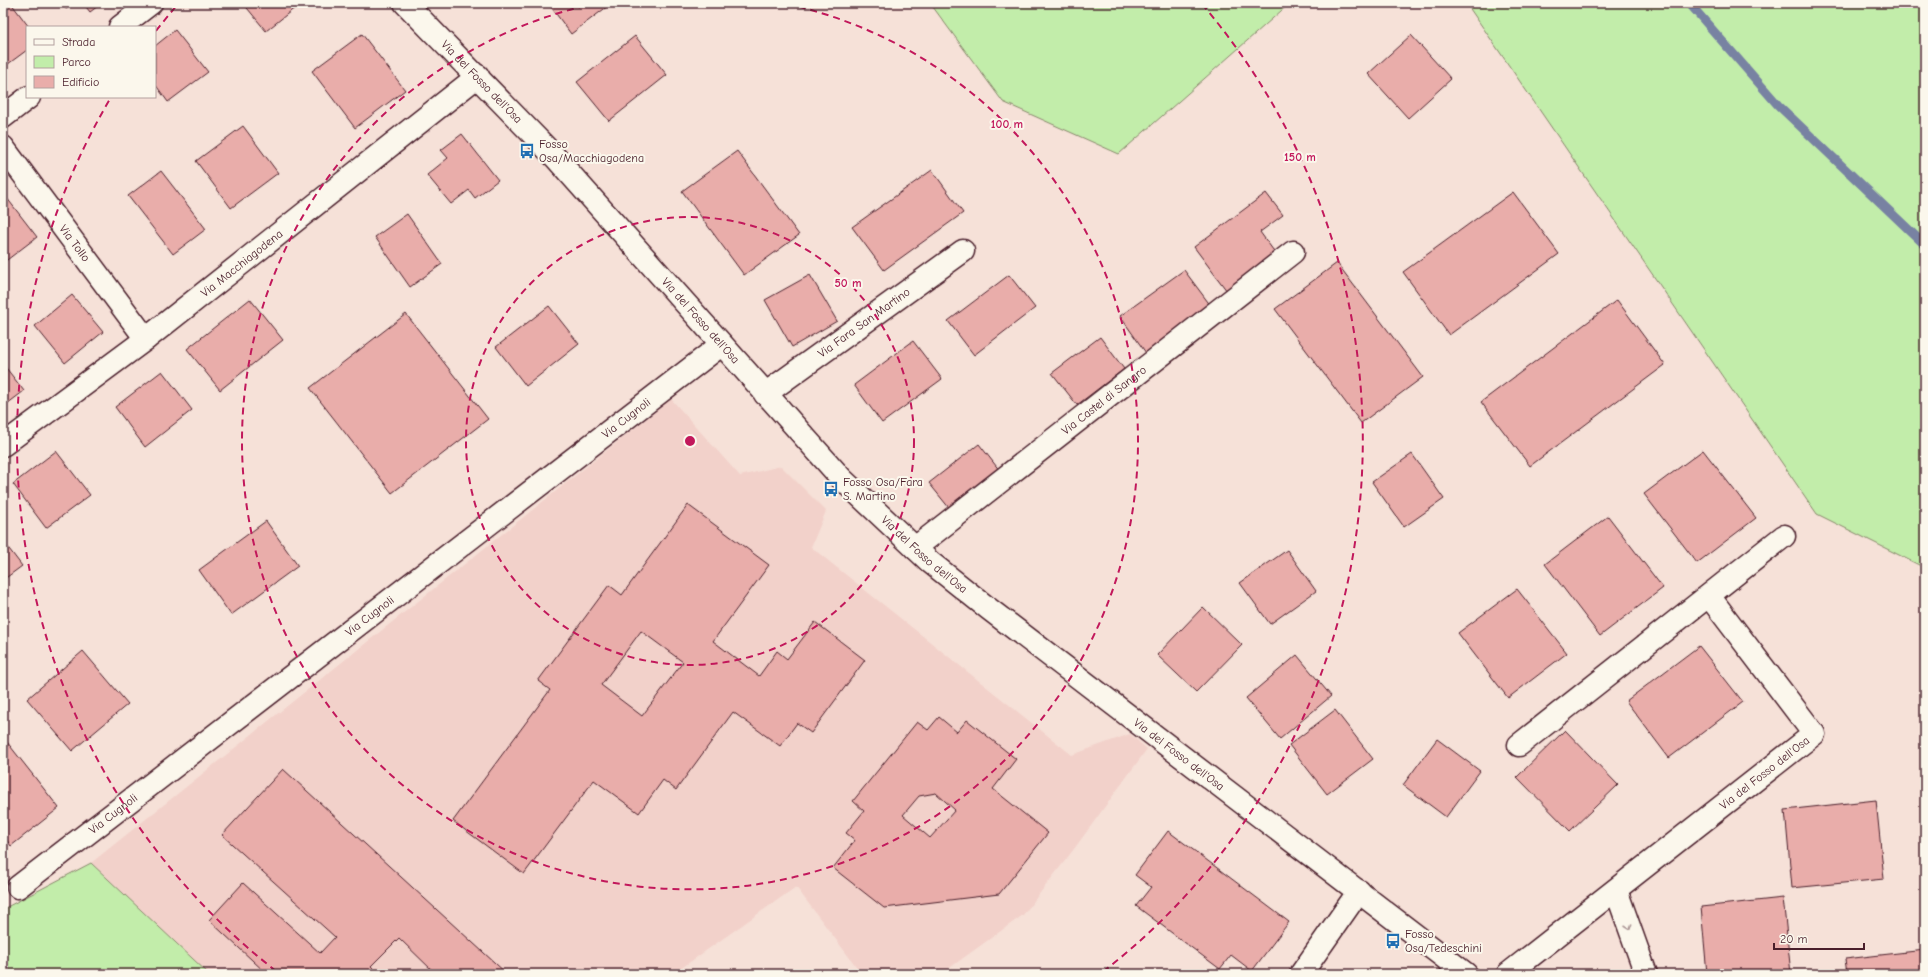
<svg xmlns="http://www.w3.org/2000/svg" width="1928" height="977" font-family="'Comic Neue',sans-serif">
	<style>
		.built { fill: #f2d1ca }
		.green { fill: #c2edaa; stroke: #86866a }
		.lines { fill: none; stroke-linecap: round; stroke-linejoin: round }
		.stream { stroke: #7882a2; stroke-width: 9 }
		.building { fill: #e9adaa; stroke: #4a1f2b; fill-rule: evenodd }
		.minor-casing { stroke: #4a1f2b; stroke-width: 25 }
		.minor { stroke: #fbf7ec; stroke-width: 22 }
		.oneway { stroke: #ab9695 }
		.ring { fill: none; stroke: #c2185b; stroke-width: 2; stroke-dasharray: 7 5 }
		.labels { text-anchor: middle; stroke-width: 4; stroke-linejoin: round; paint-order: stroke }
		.street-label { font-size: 12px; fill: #4a1f2b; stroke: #fbf7ec }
		.poi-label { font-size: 12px; fill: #4a1f2b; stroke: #fbf7ec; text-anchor: start }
		.centre { fill: #c2185b; stroke: #fbf7ec; stroke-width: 2 }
		.ring-label { font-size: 12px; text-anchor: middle; font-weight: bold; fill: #c2185b; stroke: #fbf7ec; stroke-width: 4; stroke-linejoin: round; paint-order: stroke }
	</style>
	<rect width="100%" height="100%" fill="#f6e1d8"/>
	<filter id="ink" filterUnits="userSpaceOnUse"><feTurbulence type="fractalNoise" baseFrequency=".025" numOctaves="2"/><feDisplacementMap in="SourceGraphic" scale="8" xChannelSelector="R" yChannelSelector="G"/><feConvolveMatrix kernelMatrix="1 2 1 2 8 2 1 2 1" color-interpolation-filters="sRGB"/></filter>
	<g filter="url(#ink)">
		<path class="built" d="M 671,399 L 740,476 L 781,466 L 826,511 L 811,547 L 1072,755 L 1130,734 L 1147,749 L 1074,849 L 1023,915 L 941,974 L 862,974 L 796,887 L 673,974 L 209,974 L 91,863 Z"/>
		<path class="green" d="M 930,3 L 1290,3 L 1119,154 L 1003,102 Z
			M 1466,3 L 1925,3 L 1925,568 L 1817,514 Z
			M 91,863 L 209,974 L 3,974 L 3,909 Z"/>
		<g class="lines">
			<path class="stream" d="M 1689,3 L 1778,105 L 1925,245"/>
		</g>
		<path class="building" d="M 3,3 L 11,3 L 29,27 L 27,27 L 27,50 L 4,67 Z
			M 61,3 L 75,3 L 66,9 Z
			M 83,3 L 102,3 L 90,12 Z
			M 243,3 L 301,3 L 266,31 Z
			M 548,3 L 612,3 L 571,34 Z
			M 175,30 L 208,72 L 168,102 L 155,84 L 155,46 Z
			M 362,34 L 405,90 L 355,128 L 312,71 Z
			M 1411,35 L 1451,79 L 1408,118 L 1368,74 Z
			M 635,36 L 667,75 L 609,121 L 577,82 Z
			M 243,126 L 278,173 L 231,208 L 196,161 Z
			M 462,134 L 498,180 L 475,198 L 469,190 L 451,204 L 427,175 L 448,158 L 441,150 Z
			M 737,151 L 799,235 L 744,275 L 682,191 Z
			M 932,170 L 963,213 L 884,270 L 852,227 Z
			M 161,171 L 206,229 L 173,254 L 128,196 Z
			M 1513,192 L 1559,254 L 1449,335 L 1403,272 Z
			M 3,193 L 37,237 L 3,263 Z
			M 1266,193 L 1283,215 L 1260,232 L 1276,254 L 1227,291 L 1194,247 Z
			M 407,214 L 442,264 L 410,287 L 375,237 Z
			M 1337,263 L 1423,377 L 1361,423 L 1275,309 Z
			M 1184,270 L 1211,306 L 1146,353 L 1120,316 Z
			M 810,275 L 837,321 L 792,347 L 765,300 Z
			M 1009,275 L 1035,308 L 974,355 L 948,321 Z
			M 72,295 L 103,332 L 65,363 L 35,326 Z
			M 250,299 L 283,340 L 220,390 L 187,349 Z
			M 1617,300 L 1665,365 L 1530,466 L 1481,402 Z
			M 549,306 L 579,344 L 526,386 L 496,347 Z
			M 406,314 L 488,419 L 392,493 L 310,388 Z
			M 1100,337 L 1124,369 L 1077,405 L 1052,373 Z
			M 913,341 L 942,379 L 882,423 L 854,385 Z
			M 3,364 L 24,391 L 3,407 Z
			M 162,371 L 192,410 L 145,447 L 115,407 Z
			M 979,444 L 1000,471 L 950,509 L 929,483 Z
			M 1703,450 L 1756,518 L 1697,563 L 1644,494 Z
			M 56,451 L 90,495 L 46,528 L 13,484 Z
			M 1412,454 L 1444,499 L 1404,527 L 1372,482 Z
			M 688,505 L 769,565 L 713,641 L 759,676 L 777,651 L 787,659 L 815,622 L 865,660 L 811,733 L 797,723 L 780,746 L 733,712 L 676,790 L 663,780 L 639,813 L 594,780 L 524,874 L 453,821 L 550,690 L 538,681 L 609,585 L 622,595 ZM 641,631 L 683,662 L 642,716 L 601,685 Z
			M 1608,516 L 1663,588 L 1600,636 L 1545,564 Z
			M 266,521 L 298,566 L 231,615 L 199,570 Z
			M 3,541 L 22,566 L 3,580 Z
			M 1287,550 L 1316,591 L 1270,624 L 1240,583 Z
			M 1517,589 L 1567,653 L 1508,698 L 1458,633 Z
			M 1203,607 L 1242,645 L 1196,692 L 1157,655 Z
			M 1699,646 L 1743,702 L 1669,758 L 1626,701 Z
			M 83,651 L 128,704 L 72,751 L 27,699 Z
			M 1297,655 L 1331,696 L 1280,739 L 1246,698 Z
			M 1335,710 L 1373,759 L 1327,794 L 1289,745 Z
			M 939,717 L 957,732 L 967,720 L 1016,759 L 993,789 L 1048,833 L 999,894 L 884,908 L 833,868 L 855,840 L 846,833 L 864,811 L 853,801 L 917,722 L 928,730 ZM 936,793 L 955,810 L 930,838 L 903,815 L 919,796 Z
			M 1565,730 L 1618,785 L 1570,831 L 1517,777 Z
			M 3,737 L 59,808 L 11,846 L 3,835 Z
			M 1437,739 L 1480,771 L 1446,817 L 1403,785 Z
			M 283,769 L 507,974 L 436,974 L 399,938 L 371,966 L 379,974 L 267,974 L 209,920 L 243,883 L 320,953 L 335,937 L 222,835 Z
			M 1876,800 L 1884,879 L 1792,888 L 1785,810 Z
			M 1168,831 L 1289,922 L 1252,971 L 1231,955 L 1220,969 L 1136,906 L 1151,887 L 1135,875 Z
			M 1783,898 L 1791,974 L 1707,974 L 1701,907 Z
			M 1925,950 L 1925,974 L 1847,974 L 1845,959 Z"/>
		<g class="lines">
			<defs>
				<g id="minor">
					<path id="s1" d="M 405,3 L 555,157 L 842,479 L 930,562 L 989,609 L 1466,974"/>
					<path d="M 120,27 L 151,3"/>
					<path d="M 3,117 L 29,97"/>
					<path id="s2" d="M 3,147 L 146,339"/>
					<path id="s3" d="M 765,394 L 963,251"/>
					<path id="s4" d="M 3,445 L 146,339 L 478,76"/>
					<path id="s5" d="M 915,548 L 1293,252"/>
					<path d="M 1519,745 L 1784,536"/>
					<path id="s6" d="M 18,887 L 721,345"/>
					<path d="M 1616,890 L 1646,974"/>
					<path d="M 1301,974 L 1359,891"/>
					<path id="s7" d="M 1508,974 L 1814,734 L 1709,596"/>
				</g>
			</defs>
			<use href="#minor" class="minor-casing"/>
			<use href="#minor" class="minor"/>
		</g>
		<defs><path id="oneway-chevron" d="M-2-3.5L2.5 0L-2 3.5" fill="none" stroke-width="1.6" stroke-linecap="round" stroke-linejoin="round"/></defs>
		<use class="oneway" href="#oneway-chevron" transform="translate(1629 927) rotate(71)"/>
	</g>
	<g class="ring">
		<circle cx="690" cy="441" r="224"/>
		<path d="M787 4A448 448 0 1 1 593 4"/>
		<path d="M276 971A673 673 0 0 1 110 99M156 31A673 673 0 0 1 178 4M1202 4A673 673 0 0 1 1104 971"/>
	</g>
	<defs>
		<symbol id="bus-bare" viewBox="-9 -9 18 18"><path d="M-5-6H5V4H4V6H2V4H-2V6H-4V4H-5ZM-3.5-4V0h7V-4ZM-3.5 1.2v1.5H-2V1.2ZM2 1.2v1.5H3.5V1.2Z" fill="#1f6fb2" stroke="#fbf7ec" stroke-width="2.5" paint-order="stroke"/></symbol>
	</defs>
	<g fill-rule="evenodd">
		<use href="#bus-bare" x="516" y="140" width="22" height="22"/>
		<use href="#bus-bare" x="820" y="478" width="22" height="22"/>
		<use href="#bus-bare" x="1382" y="930" width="22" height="22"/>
	</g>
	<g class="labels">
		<g class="street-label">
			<text dy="4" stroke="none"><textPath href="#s1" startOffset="110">Via del Fosso dell'Osa</textPath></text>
			<text dy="4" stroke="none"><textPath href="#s2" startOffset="120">Via Tollo</textPath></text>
			<text dy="4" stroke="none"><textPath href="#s4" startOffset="300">Via Macchiagodena</textPath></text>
			<text dy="4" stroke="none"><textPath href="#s1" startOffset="434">Via del Fosso dell'Osa</textPath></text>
			<text dy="4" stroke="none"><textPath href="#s3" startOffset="122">Via Fara San Martino</textPath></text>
			<text dy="4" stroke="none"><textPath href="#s5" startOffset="240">Via Castel di Sangro</textPath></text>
			<text dy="4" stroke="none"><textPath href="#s6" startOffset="768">Via Cugnoli</textPath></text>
			<text dy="4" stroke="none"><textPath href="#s1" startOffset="758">Via del Fosso dell'Osa</textPath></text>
			<text dy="4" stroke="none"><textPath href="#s6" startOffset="444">Via Cugnoli</textPath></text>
			<text dy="4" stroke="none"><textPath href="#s1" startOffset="1082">Via del Fosso dell'Osa</textPath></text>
			<text dy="4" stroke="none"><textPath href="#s7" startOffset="326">Via del Fosso dell'Osa</textPath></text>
			<text dy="4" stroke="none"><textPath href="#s6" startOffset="120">Via Cugnoli</textPath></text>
		</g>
		<g class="poi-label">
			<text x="539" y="148">Fosso<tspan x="539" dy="14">Osa/Macchiagodena</tspan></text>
			<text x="843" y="486">Fosso Osa/Fara<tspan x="843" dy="14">S. Martino</tspan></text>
			<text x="1405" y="938">Fosso<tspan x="1405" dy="14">Osa/Tedeschini</tspan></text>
		</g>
	</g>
	<circle cx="690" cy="441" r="6" class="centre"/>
	<g class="ring-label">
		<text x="1007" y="128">100 m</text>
		<text x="1300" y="161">150 m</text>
		<text x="848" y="287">50 m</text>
	</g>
	<rect width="1928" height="977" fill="none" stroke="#fbf7ec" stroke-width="16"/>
	<rect x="8" y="8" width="1912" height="961" fill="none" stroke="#4a1f2b" stroke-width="1.5" filter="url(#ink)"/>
	<rect x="26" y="26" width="130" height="72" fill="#fbf7ec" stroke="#b4a19f"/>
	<rect x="34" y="39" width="20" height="6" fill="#fbf7ec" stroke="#b4a19f"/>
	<text x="62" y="46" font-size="12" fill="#4a1f2b">Strada</text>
	<rect x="34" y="56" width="20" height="12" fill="#c2edaa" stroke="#b4a19f"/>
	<text x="62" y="66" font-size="12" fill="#4a1f2b">Parco</text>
	<rect x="34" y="76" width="20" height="12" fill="#e9adaa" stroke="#b4a19f"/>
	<text x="62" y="86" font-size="12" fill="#4a1f2b">Edificio</text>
	<path d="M1774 943v6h90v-6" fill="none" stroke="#4a1f2b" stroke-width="2"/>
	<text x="1780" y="943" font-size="12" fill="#4a1f2b" stroke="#fbf7ec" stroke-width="3" paint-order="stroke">20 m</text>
</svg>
